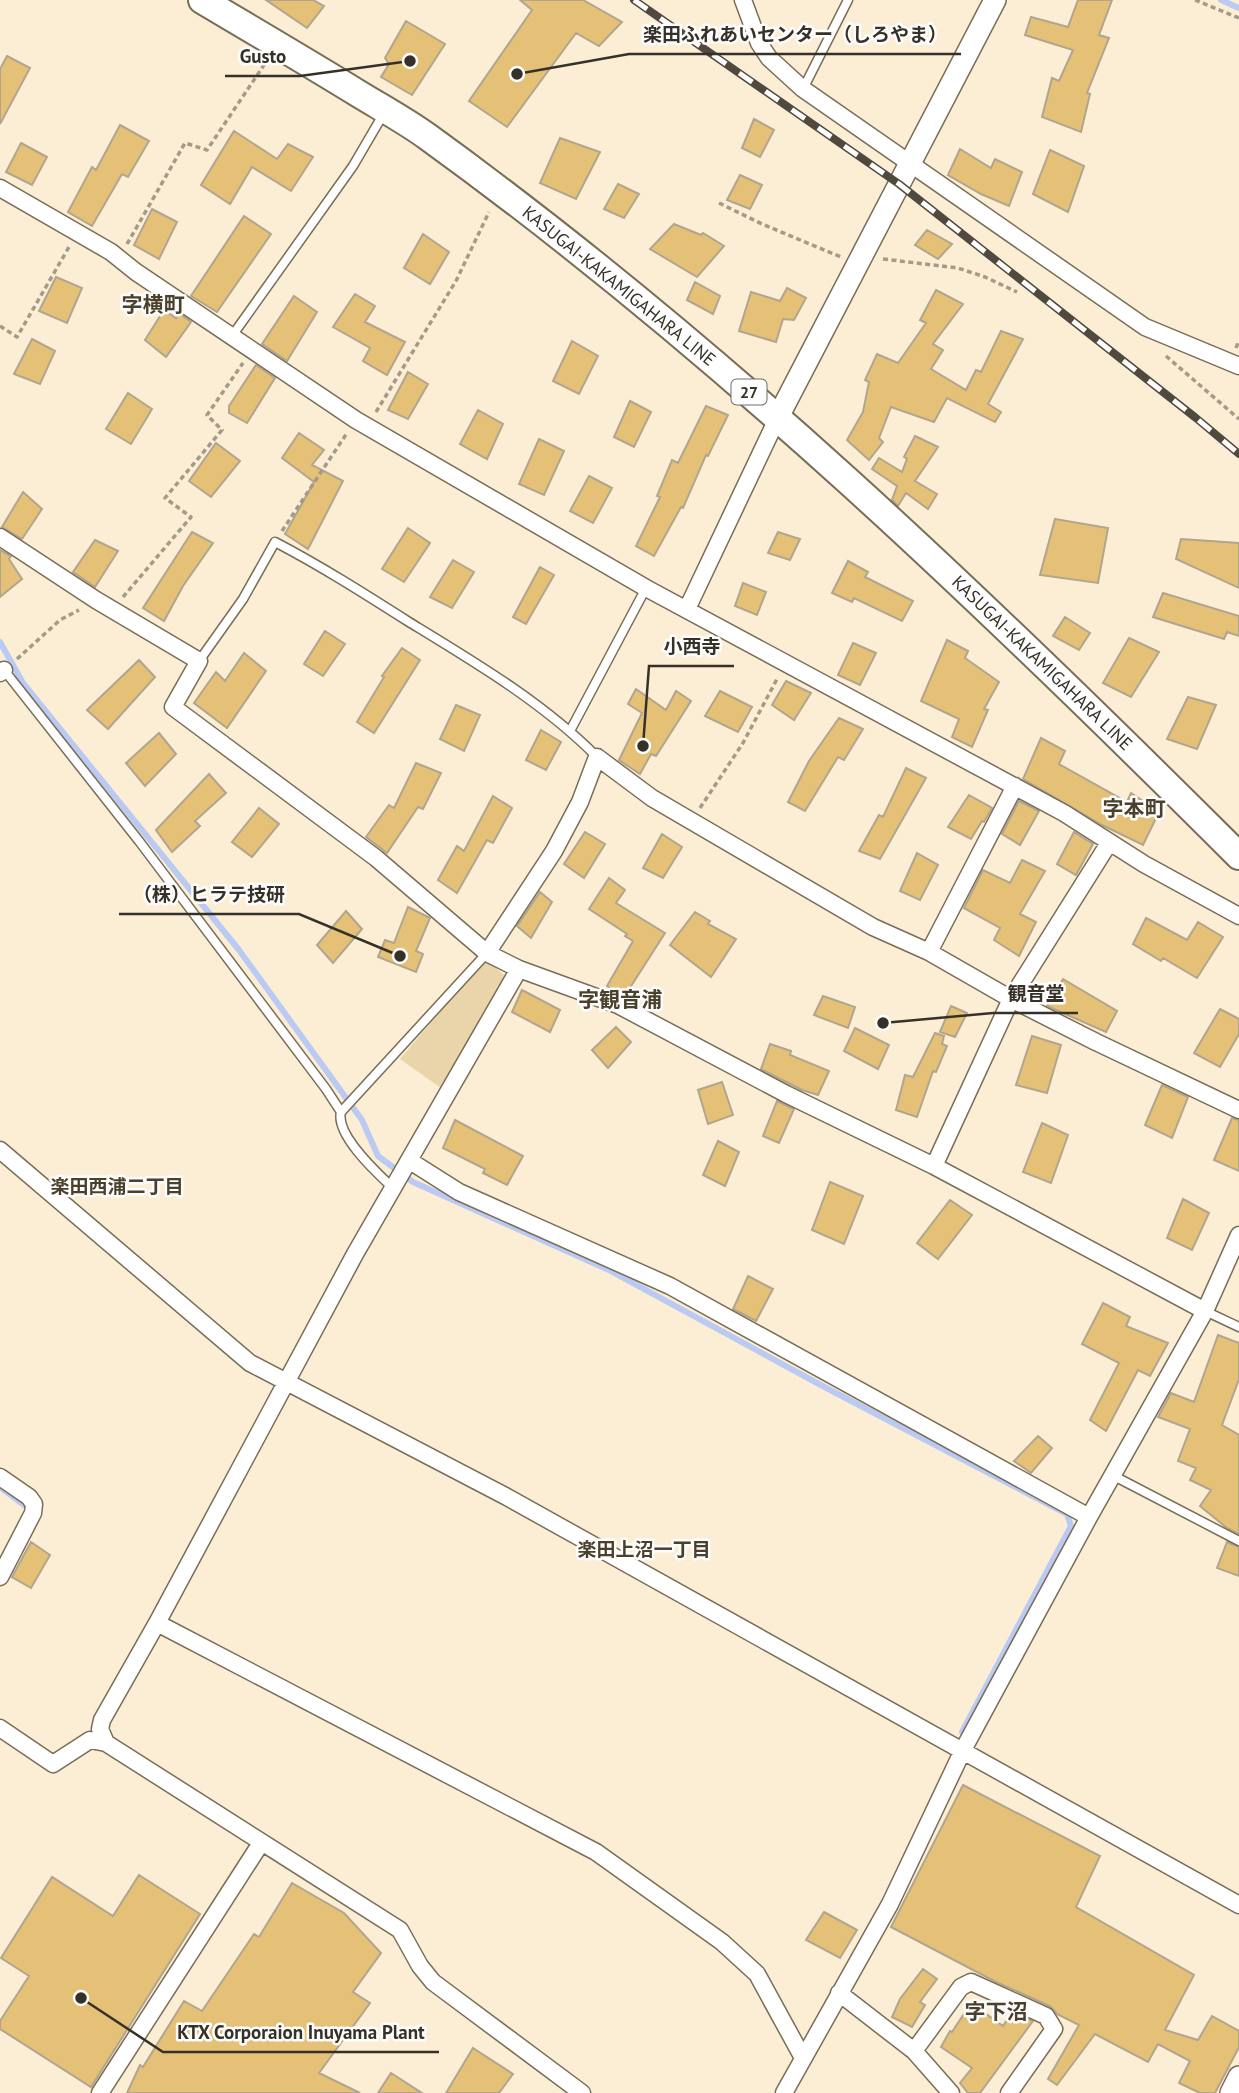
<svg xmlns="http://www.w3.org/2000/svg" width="1239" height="2093" font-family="'PT Sans','Noto Sans JP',sans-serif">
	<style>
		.green { fill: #ead4aa }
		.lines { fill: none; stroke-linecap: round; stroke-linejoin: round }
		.stream { stroke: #bbcaf3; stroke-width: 6 }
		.building { fill: #e5c178; stroke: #b1a58d; stroke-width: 2 }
		.service-casing { stroke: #786d57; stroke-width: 11 }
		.minor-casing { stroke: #786d57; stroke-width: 19 }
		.tertiary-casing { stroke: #786d57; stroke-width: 24 }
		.primary-casing { stroke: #786d57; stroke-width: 30 }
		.path { stroke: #a39a88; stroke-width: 3.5; stroke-dasharray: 5 3.5; stroke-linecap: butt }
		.service { stroke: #fff; stroke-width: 8 }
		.minor { stroke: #fff; stroke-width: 16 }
		.tertiary { stroke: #fff; stroke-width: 21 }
		.primary { stroke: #fff; stroke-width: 26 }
		.rail-casing { stroke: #4f493e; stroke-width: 8 }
		.rail { stroke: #fdfdfd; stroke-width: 5; stroke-dasharray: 16; stroke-linecap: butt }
		.labels { text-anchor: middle; stroke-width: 5; stroke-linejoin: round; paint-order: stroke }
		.shield { fill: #fdfdfd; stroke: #726e68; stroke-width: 2 }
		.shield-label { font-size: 16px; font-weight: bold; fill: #363128 }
		.street-label { font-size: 18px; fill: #363128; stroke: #fdfdfd }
		.neighbourhood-label { font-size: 19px; font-weight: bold; fill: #4a402c; stroke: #fdfdfd }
		.quarter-label { font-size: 21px; font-weight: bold; fill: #4a402c; stroke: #fdfdfd }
		.leader { fill: none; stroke: #363128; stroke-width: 2.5 }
		.callout-dot { fill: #363128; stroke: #fdfdfd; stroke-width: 2.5 }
		.callout-label { font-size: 19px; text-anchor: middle; font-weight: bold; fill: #363128; stroke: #fdfdfd; stroke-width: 5; stroke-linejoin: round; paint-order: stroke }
	</style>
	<rect width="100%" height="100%" fill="#fbeed5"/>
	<path class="green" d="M 485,959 L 505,976 L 441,1088 L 400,1059 Z"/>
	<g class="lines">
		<path class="stream" d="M 1221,0 L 1239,8
			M 0,642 L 23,683 L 239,950 L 362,1120 L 378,1156 L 413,1182 L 611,1271 L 817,1383 L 1067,1514 L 1071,1526 L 962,1732
			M 0,1487 L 24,1505"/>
	</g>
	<path class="building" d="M 266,0 L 313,0 L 324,6 L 307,28 Z
		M 520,0 L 583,0 L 622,22 L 599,46 L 576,33 L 507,127 L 469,101 L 532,10 Z
		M 1078,0 L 1112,0 L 1099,35 L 1109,38 L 1087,93 L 1090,94 L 1081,132 L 1042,117 L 1052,78 L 1059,81 L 1073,50 L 1025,35 L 1031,17 L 1068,27 Z
		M 406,21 L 445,44 L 412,95 L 381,77 L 389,64 L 385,58 Z
		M 7,56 L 30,68 L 0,124 L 0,69 Z
		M 754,119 L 774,130 L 760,157 L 742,148 Z
		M 120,125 L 149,141 L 128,177 L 122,174 L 92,226 L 68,212 L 92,167 L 96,170 Z
		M 234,131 L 277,159 L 288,144 L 313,157 L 291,191 L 252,167 L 230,204 L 201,185 Z
		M 560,138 L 600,152 L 576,199 L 540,183 Z
		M 21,143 L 47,157 L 32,185 L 6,172 Z
		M 960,149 L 991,168 L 995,159 L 1022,172 L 1009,206 L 981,194 L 948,175 Z
		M 1050,150 L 1084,166 L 1068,212 L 1033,194 Z
		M 740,175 L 762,185 L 750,209 L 727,200 Z
		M 618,184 L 639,194 L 624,218 L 604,209 Z
		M 152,209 L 177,222 L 159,259 L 134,245 Z
		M 244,216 L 271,234 L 217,312 L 191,296 Z
		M 674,224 L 701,235 L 703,233 L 724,246 L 697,277 L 650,249 Z
		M 927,230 L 952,244 L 938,259 L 915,245 Z
		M 423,234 L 449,252 L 430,284 L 404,268 Z
		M 56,277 L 82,288 L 67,323 L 39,311 Z
		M 695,282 L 720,296 L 713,314 L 687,300 Z
		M 787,288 L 806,298 L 794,320 L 783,319 L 776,342 L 739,331 L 751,292 L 780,301 Z
		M 936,290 L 963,304 L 933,344 L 943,350 L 931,369 L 966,390 L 976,370 L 981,372 L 1001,331 L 1023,339 L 988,404 L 1001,412 L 995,422 L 947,398 L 934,422 L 891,407 L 879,438 L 883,442 L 869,460 L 847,440 L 863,412 L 869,382 L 865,380 L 877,354 L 898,363 L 926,323 L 920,320 Z
		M 355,294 L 375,306 L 365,322 L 405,342 L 387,375 L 363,361 L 370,348 L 333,327 Z
		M 294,296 L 317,312 L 287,361 L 262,344 Z
		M 164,310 L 176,318 L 179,313 L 191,322 L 166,357 L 145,340 Z
		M 32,339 L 55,351 L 40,384 L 14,374 Z
		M 572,341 L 598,356 L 579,394 L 553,381 Z
		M 256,365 L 275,378 L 247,423 L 229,413 L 229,406 Z
		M 408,372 L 428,384 L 408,419 L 388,410 Z
		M 128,393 L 152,409 L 131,444 L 106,429 Z
		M 630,401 L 651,412 L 634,447 L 614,437 Z
		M 706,406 L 728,415 L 708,456 L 706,455 L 683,508 L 681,507 L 654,556 L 636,546 L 660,497 L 657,496 L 672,460 L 678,463 Z
		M 478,410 L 503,424 L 487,459 L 460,444 Z
		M 299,433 L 324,450 L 312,465 L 343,481 L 308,549 L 285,534 L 314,482 L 282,458 Z
		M 915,436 L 938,447 L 915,481 L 937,494 L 928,509 L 906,493 L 898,506 L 892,500 L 897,486 L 872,469 L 879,458 L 902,472 L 907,459 L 904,457 Z
		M 539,439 L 564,451 L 544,495 L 519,484 Z
		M 216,443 L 240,461 L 211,497 L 189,481 Z
		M 589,476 L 612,488 L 593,523 L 570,511 Z
		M 23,492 L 42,509 L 22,539 L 2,527 Z
		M 1055,519 L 1108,528 L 1098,583 L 1040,575 Z
		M 408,528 L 430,543 L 404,582 L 382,569 Z
		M 192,532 L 213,543 L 183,586 L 164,621 L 143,608 Z
		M 778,532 L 800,539 L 790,560 L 768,553 Z
		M 1181,539 L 1239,543 L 1239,588 L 1176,559 Z
		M 95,540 L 118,551 L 95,587 L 73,572 Z
		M 0,550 L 11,556 L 9,559 L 22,579 L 0,597 Z
		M 453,560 L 474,572 L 452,608 L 430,597 Z
		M 848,561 L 868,572 L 865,577 L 913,601 L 902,621 L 854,598 L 852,602 L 832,593 Z
		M 540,567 L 554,575 L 526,624 L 513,617 Z
		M 743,583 L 766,592 L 757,615 L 735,606 Z
		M 1163,593 L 1239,616 L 1239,636 L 1227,632 L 1224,639 L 1153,617 Z
		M 1065,617 L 1090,633 L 1079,650 L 1053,636 Z
		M 325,631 L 345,644 L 323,676 L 304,664 Z
		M 1129,638 L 1159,652 L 1131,697 L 1103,683 Z
		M 947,640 L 968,651 L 965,658 L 999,682 L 984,709 L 988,710 L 972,747 L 952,737 L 959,719 L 921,701 Z
		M 853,643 L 876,653 L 860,685 L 838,675 Z
		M 402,648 L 420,660 L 374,733 L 357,722 L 384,677 L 382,676 Z
		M 244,653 L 266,671 L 227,728 L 194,703 L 216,672 L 225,681 Z
		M 139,660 L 155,677 L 108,729 L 87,710 Z
		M 786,681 L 811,693 L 794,720 L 772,705 Z
		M 636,689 L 666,710 L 676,691 L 691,701 L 656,756 L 651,754 L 640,774 L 619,760 L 642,713 L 628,704 Z
		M 720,691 L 752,707 L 738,732 L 705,716 Z
		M 1188,697 L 1216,705 L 1197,749 L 1167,739 Z
		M 456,705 L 480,715 L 464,751 L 440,739 Z
		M 839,718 L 863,729 L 844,760 L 838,757 L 805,811 L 788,802 L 809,761 Z
		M 541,730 L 561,742 L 546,770 L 526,760 Z
		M 159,733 L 176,754 L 145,786 L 126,763 Z
		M 1041,738 L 1065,751 L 1059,764 L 1127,802 L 1131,793 L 1159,812 L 1143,845 L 1102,825 L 1023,779 Z
		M 416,763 L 441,773 L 423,809 L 418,807 L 387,853 L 366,837 L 389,805 L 394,808 Z
		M 906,768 L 926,778 L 880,859 L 859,851 L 879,815 L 883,817 Z
		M 209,774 L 226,793 L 195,821 L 200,826 L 172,852 L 156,830 Z
		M 969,795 L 992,808 L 984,822 L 982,821 L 971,839 L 948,827 Z
		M 493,796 L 512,808 L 493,843 L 487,840 L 457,893 L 438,880 L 457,846 L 464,851 Z
		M 1019,801 L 1039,811 L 1020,845 L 1002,834 Z
		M 259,808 L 279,824 L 252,857 L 232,842 Z
		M 585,832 L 605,844 L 584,878 L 564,864 Z
		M 1074,832 L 1093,844 L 1076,875 L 1057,864 Z
		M 662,834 L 682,847 L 663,878 L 643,868 Z
		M 917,853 L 938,865 L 920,900 L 900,891 Z
		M 1022,860 L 1045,871 L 1020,914 L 1036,922 L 1019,956 L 994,940 L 1000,928 L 964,908 L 983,870 L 1010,883 Z
		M 609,878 L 625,890 L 616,903 L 665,933 L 624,997 L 607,986 L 633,941 L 625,936 L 627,934 L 589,909 Z
		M 540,892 L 552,902 L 531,938 L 517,926 Z
		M 408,907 L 430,918 L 416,951 L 423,954 L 416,972 L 378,957 L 385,940 L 394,943 Z
		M 346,911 L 362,929 L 333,963 L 317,945 Z
		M 695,912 L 710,921 L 708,924 L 736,939 L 711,977 L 670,945 Z
		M 1146,918 L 1187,940 L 1198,922 L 1223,937 L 1197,978 L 1163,958 L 1161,961 L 1133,944 Z
		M 1063,979 L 1117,1011 L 1106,1032 L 1047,1006 Z
		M 522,990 L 560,1010 L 550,1032 L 512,1012 Z
		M 823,996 L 855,1007 L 848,1028 L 814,1015 Z
		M 951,1006 L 967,1013 L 955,1037 L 940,1032 Z
		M 1220,1009 L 1239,1019 L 1239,1034 L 1220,1067 L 1194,1053 Z
		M 616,1027 L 631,1042 L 608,1068 L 592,1050 Z
		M 855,1028 L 889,1045 L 878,1069 L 844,1051 Z
		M 935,1033 L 944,1036 L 942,1044 L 947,1046 L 936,1072 L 933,1071 L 917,1117 L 896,1110 L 905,1075 L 913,1077 Z
		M 1032,1036 L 1061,1045 L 1047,1093 L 1016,1085 Z
		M 770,1044 L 791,1051 L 790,1055 L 829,1071 L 818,1095 L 802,1090 L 761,1069 Z
		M 722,1082 L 733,1115 L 708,1124 L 698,1090 Z
		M 1162,1085 L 1188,1097 L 1172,1138 L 1145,1125 Z
		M 777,1101 L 794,1109 L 779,1143 L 763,1136 Z
		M 1232,1118 L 1239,1120 L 1239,1171 L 1214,1160 Z
		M 455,1120 L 523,1156 L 507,1185 L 483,1173 L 485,1169 L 443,1148 Z
		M 1042,1123 L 1068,1135 L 1051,1183 L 1023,1172 Z
		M 718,1141 L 739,1152 L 725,1186 L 703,1175 Z
		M 830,1182 L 863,1196 L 844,1244 L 812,1230 Z
		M 1183,1199 L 1209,1213 L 1192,1250 L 1167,1238 Z
		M 950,1200 L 972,1215 L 938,1259 L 917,1243 Z
		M 748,1276 L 773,1289 L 756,1321 L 733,1309 Z
		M 1103,1303 L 1130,1317 L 1126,1326 L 1168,1343 L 1150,1376 L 1138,1370 L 1106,1431 L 1090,1420 L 1119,1363 L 1082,1344 Z
		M 1218,1335 L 1239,1343 L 1239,1379 L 1222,1425 L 1239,1435 L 1239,1534 L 1227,1528 L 1200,1506 L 1211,1490 L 1190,1480 L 1196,1468 L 1178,1461 L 1190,1429 L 1158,1417 L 1171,1393 L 1194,1402 Z
		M 1038,1436 L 1052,1448 L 1031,1473 L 1014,1461 Z
		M 31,1542 L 50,1555 L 31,1588 L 12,1577 Z
		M 1227,1542 L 1239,1547 L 1239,1576 L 1217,1568 Z
		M 963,1785 L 1100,1856 L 1076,1907 L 1194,1975 L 1165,2030 L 1198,2040 L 1212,2016 L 1239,2031 L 1239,2047 L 1215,2093 L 1200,2093 L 1179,2083 L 1190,2061 L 1158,2044 L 1148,2062 L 1095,2034 L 1057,2085 L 1048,2079 L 1079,2025 L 1057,2014 L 1050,2006 L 996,1982 L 891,1927 Z
		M 139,1875 L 200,1914 L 91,2087 L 0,2029 L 0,2021 L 29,1976 L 1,1958 L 52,1877 L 113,1916 Z
		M 292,1883 L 344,1913 L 381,1953 L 353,1992 L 370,2003 L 319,2073 L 360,2093 L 127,2093 L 140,2065 L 143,2067 L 184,2001 L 202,2011 L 254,1934 L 259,1937 Z
		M 824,1912 L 857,1930 L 840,1958 L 806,1940 Z
		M 923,1969 L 937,1979 L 920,2002 L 925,2005 L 912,2027 L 892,2017 L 900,1999 Z
		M 971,2003 L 1003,2026 L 1012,2012 L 1033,2021 L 980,2093 L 968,2093 L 960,2083 L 972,2068 L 941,2047 L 950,2031 L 952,2032 Z
		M 473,2048 L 513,2074 L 499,2093 L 446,2093 Z
		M 391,2073 L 422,2093 L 378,2093 Z"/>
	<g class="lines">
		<defs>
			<path id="service" d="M 803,89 L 848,0
				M 232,336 L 353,166 L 384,113
				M 199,661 L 243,599 L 275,542 C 321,566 365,594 409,622 C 473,661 544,703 597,757
				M 4,670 L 139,841 L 326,1089 L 341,1112 C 335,1135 378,1174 393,1188
				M 570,731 L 646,588
				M 341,1112 L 487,953
				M 1205,1311 L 1239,1327
				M 1114,1476 L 1239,1541"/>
			<path id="minor" d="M 743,0 L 759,43 L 769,58 L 803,89 L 1145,327 L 1239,366
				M 0,188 L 111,252 L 136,272 L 356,420 L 646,588 L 1064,813 L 1144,864 L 1239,916
				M 0,537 L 96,600 L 199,661 L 173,707 L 376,858 L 487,953 L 519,969 L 618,1005 L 786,1094 L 934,1166 L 1205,1311
				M 687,609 L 778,417
				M 0,673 L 4,670
				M 929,952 L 1015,786
				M 487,953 L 554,851 L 580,802 L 597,757 L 652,798 L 873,927 L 929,952 L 1011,999 L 1096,1042 L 1239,1110
				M 0,1150 L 250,1363 L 507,1497 L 1239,1905
				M 410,1161 L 459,1192 L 670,1286 L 1089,1517
				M 934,1166 L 1011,999 L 1109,843
				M 0,1477 L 29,1497 L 34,1504 L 33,1513 L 0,1577
				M 157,1623 L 596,1852 L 722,1942 L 757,1974 L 803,2058
				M 0,1728 L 53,1764 L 90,1740 L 106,1743 L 400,1930 L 420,1966 L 433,1982 L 582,2093
				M 106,1743 L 100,1729 L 102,1720 L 157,1623 L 355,1254 L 519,969
				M 839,1993 L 914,2051 L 951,2093
				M 914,2051 L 961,1987 L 971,1982 L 1046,2016 L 1054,2029 L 1009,2093
				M 100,2093 L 261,1843
				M 784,2093 L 890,1904 L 963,1750 L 1089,1517 L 1205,1311 L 1239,1235"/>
			<path id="tertiary" d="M 778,417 L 995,0
				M 1231,2093 L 1239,2077"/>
			<path id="primary" d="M 202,0 C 254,31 307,62 359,94 C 382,108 406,121 428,137 C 721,349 983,601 1239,856"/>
		</defs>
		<use href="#service" class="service-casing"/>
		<use href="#minor" class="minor-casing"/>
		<use href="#tertiary" class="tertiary-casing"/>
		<use href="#primary" class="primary-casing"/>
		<path class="path" d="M 1195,0 L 1239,18
			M 719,203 L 762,224 L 841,257
			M 127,244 L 185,143 L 207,150 L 266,62
			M 883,259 L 958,268 L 985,277 L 1017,292
			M 0,326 L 17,337 L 69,247
			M 1236,348 L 1239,340
			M 1166,356 L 1239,419
			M 376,412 L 456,281 L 489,212
			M 282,531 L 347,433
			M 123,597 L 191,517 L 165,498 L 222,430 L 207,415 L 243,363
			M 17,659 L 60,620 L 79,610
			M 700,808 L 743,743 L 777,679"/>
		<use href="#service" class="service"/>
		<use href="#minor" class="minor"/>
		<use href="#tertiary" class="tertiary"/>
		<use href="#primary" class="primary"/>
		<defs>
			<path id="rail" d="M 634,0 L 899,184 L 1196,418 L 1239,454"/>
		</defs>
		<use href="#rail" class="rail-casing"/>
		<use href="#rail" class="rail"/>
	</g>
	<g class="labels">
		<rect class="shield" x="731.5" y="379.5" width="35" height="25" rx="5"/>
		<g class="shield-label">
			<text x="749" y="398">27</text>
		</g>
		<g class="street-label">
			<text transform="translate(619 286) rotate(39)" y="6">KASUGAI-KAKAMIGAHARA LINE</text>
			<text transform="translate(1042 663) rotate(44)" y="6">KASUGAI-KAKAMIGAHARA LINE</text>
		</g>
		<g class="neighbourhood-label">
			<text x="117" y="1193">楽田西浦二丁目</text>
			<text x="644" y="1556">楽田上沼一丁目</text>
		</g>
		<g class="quarter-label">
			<text x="153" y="312">字横町</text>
			<text x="1134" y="816">字本町</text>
			<text x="620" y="1007">字観音浦</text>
			<text x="996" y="2019">字下沼</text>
		</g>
	</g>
	<path class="leader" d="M517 74L629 54H961M410 61L300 76H225M643 746L649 666H734M400 956L299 914H119M883 1023L993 1013H1078M81 1998L163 2052H439"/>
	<g class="callout-dot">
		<circle cx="517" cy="74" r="7"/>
		<circle cx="410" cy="61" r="7"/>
		<circle cx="643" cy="746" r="7"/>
		<circle cx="400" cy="956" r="7"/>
		<circle cx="883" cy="1023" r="7"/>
		<circle cx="81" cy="1998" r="7"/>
	</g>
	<g class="callout-label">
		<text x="795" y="41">楽田ふれあいセンター（しろやま）</text>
		<text x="263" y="63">Gusto</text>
		<text x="692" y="653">小西寺</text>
		<text x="209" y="901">（株）ヒラテ技研</text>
		<text x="1036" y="1000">観音堂</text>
		<text x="301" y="2039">KTX Corporaion Inuyama Plant</text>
	</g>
</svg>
